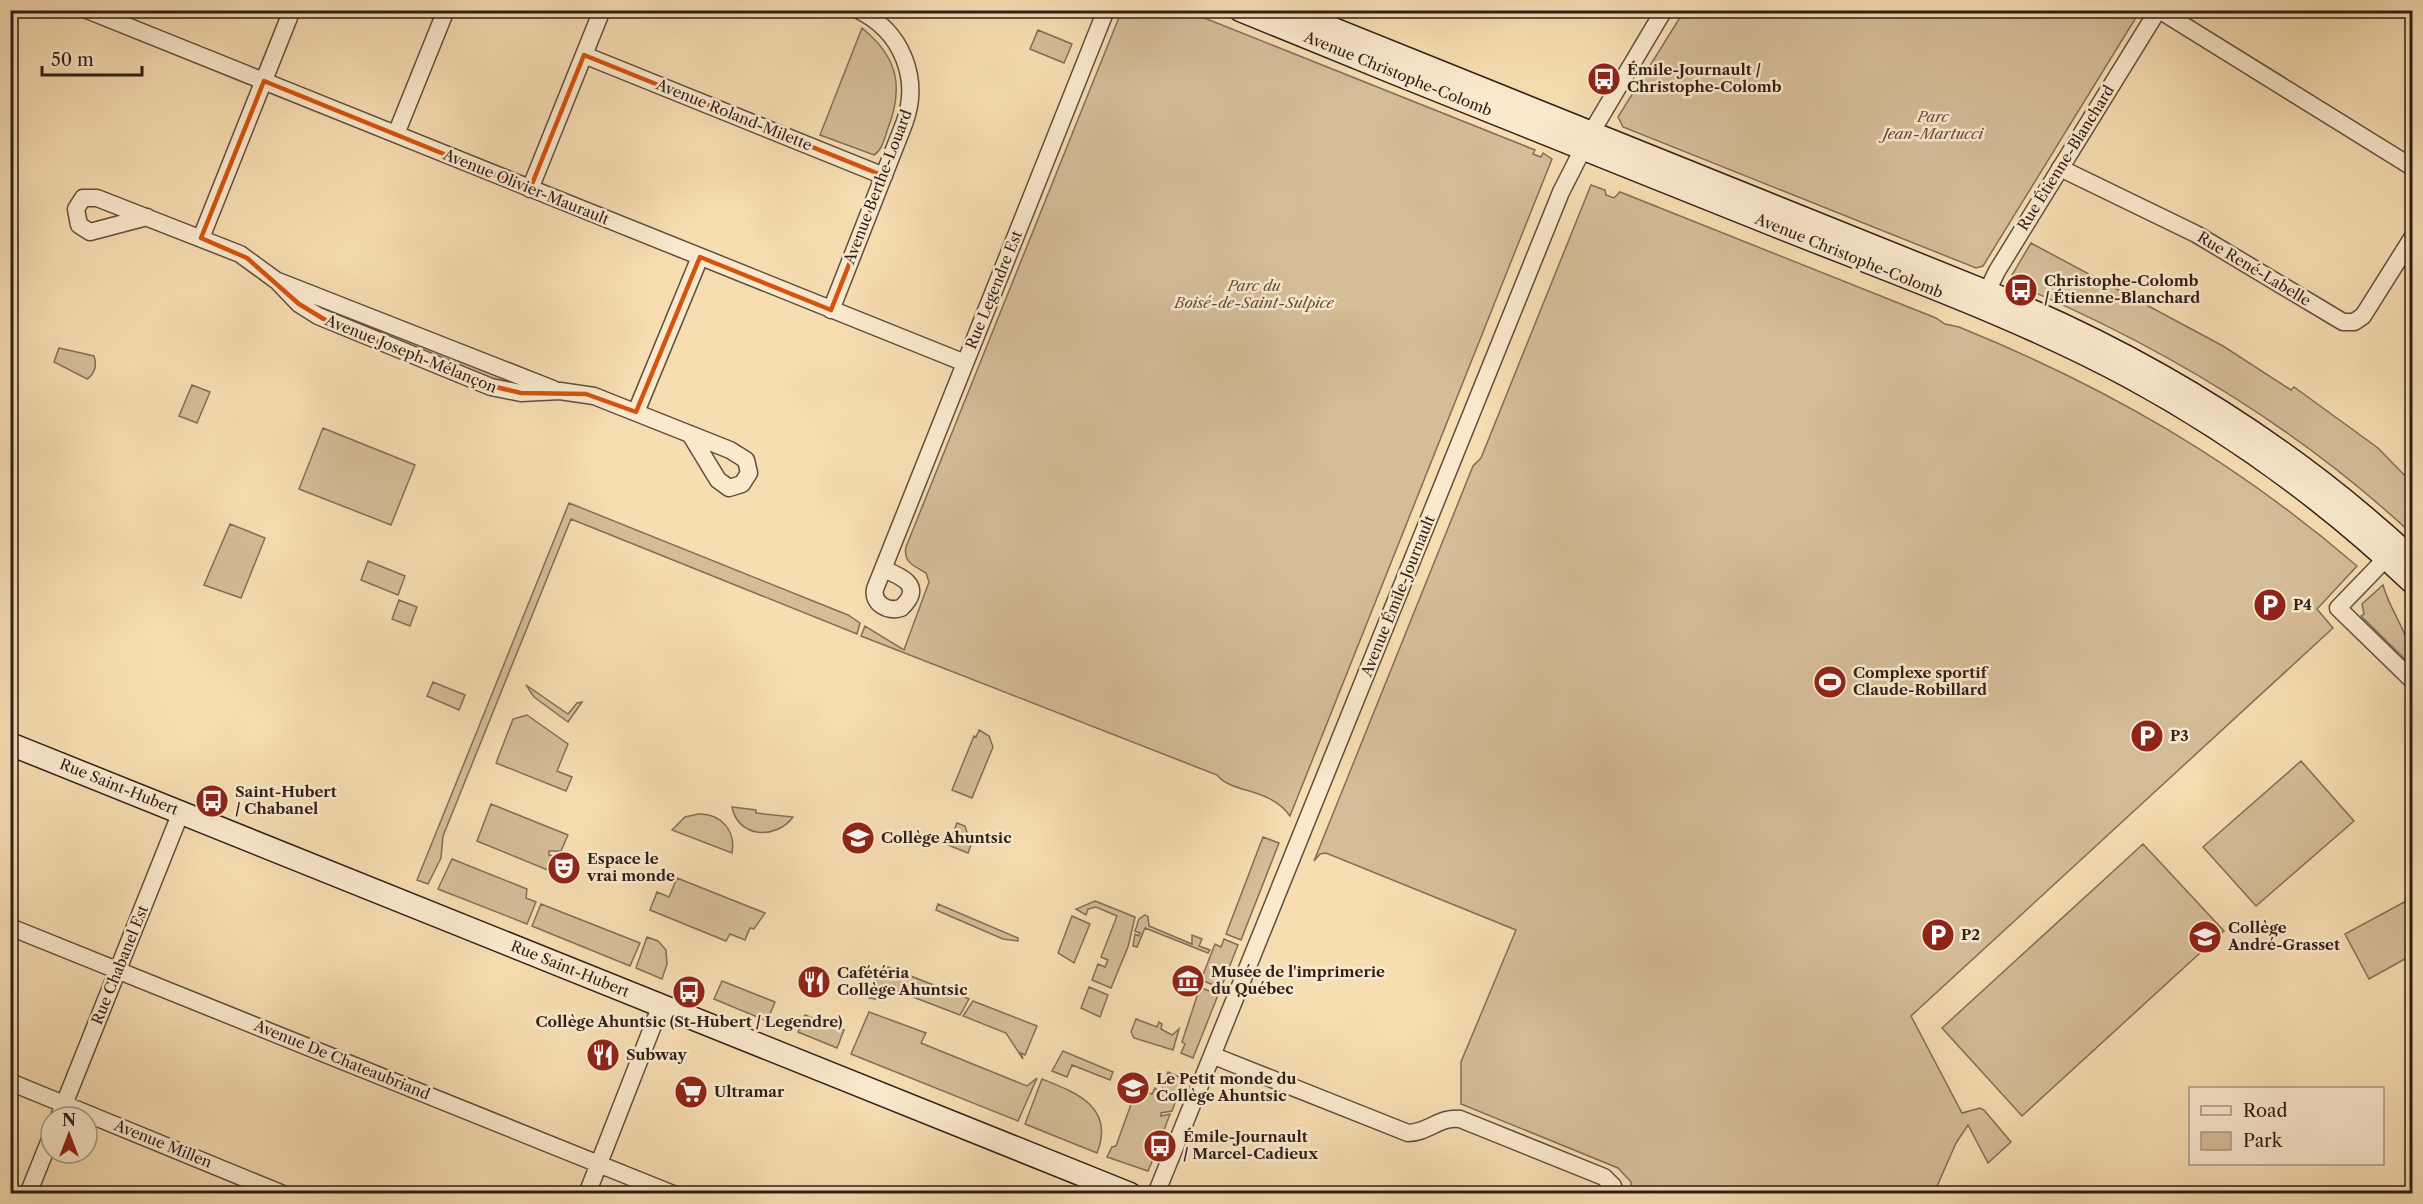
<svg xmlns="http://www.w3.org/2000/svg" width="2423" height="1204" font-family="'Libre Caslon Text',serif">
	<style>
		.green { fill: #d5bd98; stroke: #826e58; stroke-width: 1.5 }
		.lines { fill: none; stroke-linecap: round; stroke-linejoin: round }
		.minor-casing { stroke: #614e3e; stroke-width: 19 }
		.secondary-casing { stroke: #2f1e18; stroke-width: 25 }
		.minor { stroke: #fae9cd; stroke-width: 16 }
		.secondary { stroke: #fae9cd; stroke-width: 22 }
		.marked { fill: none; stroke: #d6530d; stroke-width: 4.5; stroke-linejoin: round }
		.labels { text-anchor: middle; stroke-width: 5; stroke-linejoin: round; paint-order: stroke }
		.poi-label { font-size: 15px; font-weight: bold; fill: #2f1e18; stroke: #fae9cd; text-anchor: start }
		.street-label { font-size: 15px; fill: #2f1e18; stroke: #fae9cd }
		.park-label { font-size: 15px; font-style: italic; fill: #614e3e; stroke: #fae9cd }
	</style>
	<rect width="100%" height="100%" fill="#f7ddb2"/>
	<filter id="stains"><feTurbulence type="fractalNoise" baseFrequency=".00333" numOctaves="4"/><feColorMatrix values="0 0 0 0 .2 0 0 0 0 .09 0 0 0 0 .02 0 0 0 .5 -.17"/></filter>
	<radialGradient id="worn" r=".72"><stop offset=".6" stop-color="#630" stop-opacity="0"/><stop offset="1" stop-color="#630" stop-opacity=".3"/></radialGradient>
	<path class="green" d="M 1122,10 L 1187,11 L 1535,150 L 1533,154 L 1541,157 L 1543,153 L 1552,159 L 1290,816 C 1270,787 1232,794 1217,775 L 861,636 L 865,626 L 904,650 L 929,582 L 926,573 C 915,566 903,563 906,547 Z
		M 1684,11 L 1684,10 L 2140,11 L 1983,266 L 1976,268 L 1623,127 L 1618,117 Z
		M 862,28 C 899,58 904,88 887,131 C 884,140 882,150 874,155 L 820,135 Z
		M 1038,30 L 1072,44 L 1064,63 L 1030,49 Z
		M 1591,185 L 1605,190 L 1606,195 L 1614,198 L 1620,192 L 1936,318 L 1945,324 L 1959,327 C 2107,387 2235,461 2357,566 L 2317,609 L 2333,628 L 1911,1016 L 1962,1113 L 1980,1108 L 1984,1110 L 2011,1142 L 1988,1163 L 1968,1125 L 1956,1143 L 1934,1193 L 1632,1193 L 1631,1182 L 1618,1168 L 1461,1104 L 1461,1062 L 1516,930 L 1326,853 L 1320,854 L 1314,861 L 1473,466 L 1481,458 Z
		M 2031,243 L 2223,346 L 2291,390 L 2294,387 L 2378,448 L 2412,483 L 2412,534 C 2297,427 2160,345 2015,284 L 2012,275 Z
		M 305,297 L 518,383 L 494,380 L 324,312 Z
		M 59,348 L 94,356 C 97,365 95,374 87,379 L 54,362 Z
		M 192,385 L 210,392 L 197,423 L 179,416 Z
		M 323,428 L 415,465 L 391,525 L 299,489 Z
		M 569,503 L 848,615 L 860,623 L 857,634 L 571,519 L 443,836 L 441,858 L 428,884 L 417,880 Z
		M 230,524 L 265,538 L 241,598 L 204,585 Z
		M 368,561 L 405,576 L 398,595 L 361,580 Z
		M 2383,585 C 2390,612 2413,638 2412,666 L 2361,616 L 2364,614 L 2362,604 Z
		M 399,600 L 417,607 L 410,626 L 392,619 Z
		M 433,682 L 465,695 L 459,710 L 427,696 Z
		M 526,685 L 568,714 L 577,703 L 582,702 L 568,722 L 534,697 Z
		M 527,715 L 568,744 L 557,771 L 572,777 L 566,791 L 496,763 L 513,719 Z
		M 979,730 L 989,736 L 993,747 L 972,798 L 952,790 L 974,736 L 976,737 Z
		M 2301,761 L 2354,821 L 2256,906 L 2203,847 Z
		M 491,804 L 568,835 L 561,851 L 549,851 L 549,855 L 556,857 L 550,871 L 477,841 Z
		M 732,807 L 756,810 L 756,813 L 793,817 C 776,840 738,838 732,807 Z
		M 698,814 C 721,813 736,831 732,853 L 672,830 L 685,817 Z
		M 957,823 L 965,826 L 971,845 L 968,853 L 948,845 Z
		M 1263,837 L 1279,843 L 1241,940 L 1226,934 Z
		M 2143,844 L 2224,931 L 2022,1116 L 1942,1028 Z
		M 452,859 L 527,889 L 526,898 L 536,902 L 527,924 L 438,889 Z
		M 677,878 L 765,913 L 754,929 L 750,928 L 745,940 L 730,934 L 726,941 L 650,910 L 657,892 L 669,897 Z
		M 1095,901 L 1135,917 L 1128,947 L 1111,988 L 1092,980 L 1098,964 L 1105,967 L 1108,960 L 1101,957 L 1117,916 L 1096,907 L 1088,909 L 1086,915 L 1076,909 Z
		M 2406,901 L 2412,914 L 2412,955 L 2369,979 L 2345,934 Z
		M 541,904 L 640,943 L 630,966 L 532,926 Z
		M 938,904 L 1018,938 L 1018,941 L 1003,939 L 936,910 Z
		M 1145,915 L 1148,917 L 1149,926 L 1192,944 L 1192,935 L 1202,939 L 1199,946 L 1210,950 L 1208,953 L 1145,928 L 1137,947 L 1133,946 L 1135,934 L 1139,936 L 1140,933 L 1135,931 L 1139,919 Z
		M 1072,916 L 1090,924 L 1074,963 L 1058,953 Z
		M 647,937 L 658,941 L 666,950 L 667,964 L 662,979 L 636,968 Z
		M 1224,939 L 1238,945 L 1221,988 L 1201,980 L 1215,944 L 1221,947 Z
		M 883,965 L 969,999 L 960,1015 L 887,987 L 881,1000 L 869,998 Z
		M 722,981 L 775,1002 L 767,1021 L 714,999 Z
		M 1089,987 L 1108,995 L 1100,1017 L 1081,1008 Z
		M 1200,987 L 1218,995 L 1193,1058 L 1181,1053 L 1185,1044 L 1182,1042 Z
		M 973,1001 L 1037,1026 L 1025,1055 L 1021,1053 L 1023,1059 L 1006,1033 L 963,1016 Z
		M 869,1012 L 926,1033 L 921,1043 L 1027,1086 L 1037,1078 L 1018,1121 L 851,1054 Z
		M 805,1015 L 844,1030 L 837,1048 L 798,1032 Z
		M 1136,1019 L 1157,1027 L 1159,1022 L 1162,1024 L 1161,1029 L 1172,1035 L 1179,1029 L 1173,1050 L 1134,1038 L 1131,1032 Z
		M 1063,1051 L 1113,1072 L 1110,1080 L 1072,1065 L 1067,1077 L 1052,1071 Z
		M 1168,1072 L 1184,1079 L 1172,1111 L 1161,1113 L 1161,1116 L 1170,1114 L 1161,1138 L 1152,1141 L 1151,1144 L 1158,1147 L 1148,1171 L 1107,1157 L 1112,1147 L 1116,1146 L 1135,1093 L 1140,1094 L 1141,1090 L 1152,1094 L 1155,1088 L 1160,1093 Z
		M 1042,1079 C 1077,1093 1115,1107 1097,1153 L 1025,1124 Z"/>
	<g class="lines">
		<defs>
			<path id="minor" d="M 87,10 L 965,363
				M 2159,10 L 2412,167
				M 584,55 L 884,176
				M 396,134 L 446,10
				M 2060,168 L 2196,234 L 2343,322 L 2354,322 L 2363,316 L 2412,238
				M 530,189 L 602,10
				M 147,217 L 90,232 L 79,225 L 76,209 L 83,198 L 97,198 L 240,254 L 277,281 L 299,304 L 318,316 L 491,387 L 521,393 L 560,391 L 594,396 L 730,450 L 746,460 L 749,473 L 742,484 L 729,488 L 718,480 L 690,434
				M 201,238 L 292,10
				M 278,281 L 553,389
				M 1982,302 L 1997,271 L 2158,10
				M 831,310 L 904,124 C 921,79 902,31 858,10
				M 636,412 L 700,257
				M 2393,551 L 2338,608 L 2412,680
				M 883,569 C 901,576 925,586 901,608 C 888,612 872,604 875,589 L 1106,10
				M 10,927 L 673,1194
				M 1214,1056 L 1408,1133 C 1427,1133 1441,1116 1460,1119 L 1604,1177 L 1613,1186 L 1615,1194
				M 10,1082 L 283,1194
				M 59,1117 L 181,812
				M 28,1194 L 51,1137
				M 587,1194 L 661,1005
				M 1156,1194 L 1561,192 L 1591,133 L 1664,10"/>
			<path id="secondary" d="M 1240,10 C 1411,80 1583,149 1754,217 C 1880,268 2011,313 2130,377 C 2233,433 2328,502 2412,582
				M 1286,10 L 2009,301 C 2158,364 2294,449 2412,559
				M 10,744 L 1130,1194"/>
		</defs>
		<use href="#minor" class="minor-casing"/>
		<use href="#secondary" class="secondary-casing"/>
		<use href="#minor" class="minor"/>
		<use href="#secondary" class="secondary"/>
	</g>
	<path class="marked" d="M 584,55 L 884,176 L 831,310 L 700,257 L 636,412 L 586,394 L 521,393 L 483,384 L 327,321 L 299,304 L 247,258 L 201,238 L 264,81 L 530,189 Z"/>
	<defs>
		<symbol id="bus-disc" viewBox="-11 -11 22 22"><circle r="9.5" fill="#8f2418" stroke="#fae9cd"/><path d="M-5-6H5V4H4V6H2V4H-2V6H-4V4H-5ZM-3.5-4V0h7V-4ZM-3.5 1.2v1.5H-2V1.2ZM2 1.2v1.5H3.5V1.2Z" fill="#fff"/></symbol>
		<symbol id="parking-disc" viewBox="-11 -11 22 22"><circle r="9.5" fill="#8f2418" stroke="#fae9cd"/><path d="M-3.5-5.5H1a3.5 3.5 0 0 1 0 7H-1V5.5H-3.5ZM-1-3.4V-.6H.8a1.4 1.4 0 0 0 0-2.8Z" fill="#fff"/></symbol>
		<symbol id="stadium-disc" viewBox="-11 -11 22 22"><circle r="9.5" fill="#8f2418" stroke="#fae9cd"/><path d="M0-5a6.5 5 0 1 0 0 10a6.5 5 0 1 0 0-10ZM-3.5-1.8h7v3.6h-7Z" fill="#fff"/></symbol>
		<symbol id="university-disc" viewBox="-11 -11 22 22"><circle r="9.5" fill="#8f2418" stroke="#fae9cd"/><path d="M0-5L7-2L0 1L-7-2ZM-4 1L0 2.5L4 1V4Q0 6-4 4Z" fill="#fff"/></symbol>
		<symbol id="theatre-disc" viewBox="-11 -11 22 22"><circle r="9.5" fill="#8f2418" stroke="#fae9cd"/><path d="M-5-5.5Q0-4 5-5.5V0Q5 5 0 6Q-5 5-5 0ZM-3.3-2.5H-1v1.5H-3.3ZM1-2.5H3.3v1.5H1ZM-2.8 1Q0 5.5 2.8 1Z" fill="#fff"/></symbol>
		<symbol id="museum-disc" viewBox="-11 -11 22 22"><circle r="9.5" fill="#8f2418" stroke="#fae9cd"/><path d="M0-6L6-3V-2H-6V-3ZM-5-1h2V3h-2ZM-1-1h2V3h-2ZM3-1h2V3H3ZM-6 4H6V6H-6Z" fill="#fff"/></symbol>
		<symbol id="restaurant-disc" viewBox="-11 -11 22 22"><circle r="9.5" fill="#8f2418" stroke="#fae9cd"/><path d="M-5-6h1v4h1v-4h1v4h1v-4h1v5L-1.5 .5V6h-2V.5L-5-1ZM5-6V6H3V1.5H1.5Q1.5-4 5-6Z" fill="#fff"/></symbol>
		<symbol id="school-disc" viewBox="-11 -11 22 22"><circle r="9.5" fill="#8f2418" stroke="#fae9cd"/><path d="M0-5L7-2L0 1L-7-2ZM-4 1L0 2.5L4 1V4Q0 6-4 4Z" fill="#fff"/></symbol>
		<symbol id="supermarket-disc" viewBox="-11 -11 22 22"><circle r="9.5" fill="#8f2418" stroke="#fae9cd"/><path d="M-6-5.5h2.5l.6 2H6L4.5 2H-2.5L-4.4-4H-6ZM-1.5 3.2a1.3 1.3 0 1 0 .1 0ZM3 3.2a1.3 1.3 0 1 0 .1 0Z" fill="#fff"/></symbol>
	</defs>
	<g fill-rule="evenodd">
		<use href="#bus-disc" x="1585" y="60" width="38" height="38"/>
		<use href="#bus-disc" x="2002" y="271" width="38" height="38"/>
		<use href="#parking-disc" x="2251" y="586" width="38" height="38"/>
		<use href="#stadium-disc" x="1811" y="663" width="38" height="38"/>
		<use href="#parking-disc" x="2128" y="717" width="38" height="38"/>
		<use href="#bus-disc" x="193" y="782" width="38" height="38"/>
		<use href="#university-disc" x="839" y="819" width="38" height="38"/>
		<use href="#theatre-disc" x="545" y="849" width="38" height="38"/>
		<use href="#parking-disc" x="1919" y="916" width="38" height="38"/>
		<use href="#university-disc" x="2186" y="918" width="38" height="38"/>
		<use href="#museum-disc" x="1169" y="962" width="38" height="38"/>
		<use href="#restaurant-disc" x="795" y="963" width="38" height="38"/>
		<use href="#bus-disc" x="670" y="973" width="38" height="38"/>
		<use href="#restaurant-disc" x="584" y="1036" width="38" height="38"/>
		<use href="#school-disc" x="1114" y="1069" width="38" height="38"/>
		<use href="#supermarket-disc" x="672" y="1073" width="38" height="38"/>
		<use href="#bus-disc" x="1141" y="1127" width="38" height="38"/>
	</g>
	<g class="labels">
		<g class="poi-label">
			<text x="1627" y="75">Émile-Journault /<tspan x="1627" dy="17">Christophe-Colomb</tspan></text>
			<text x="2044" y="286">Christophe-Colomb<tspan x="2044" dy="17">/ Étienne-Blanchard</tspan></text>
			<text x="2293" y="610">P4</text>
			<text x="1853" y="678">Complexe sportif<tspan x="1853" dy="17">Claude-Robillard</tspan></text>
			<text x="2170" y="741">P3</text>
			<text x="235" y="797">Saint-Hubert<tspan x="235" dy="17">/ Chabanel</tspan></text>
			<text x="881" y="843">Collège Ahuntsic</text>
			<text x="587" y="864">Espace le<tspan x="587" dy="17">vrai monde</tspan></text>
			<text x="2228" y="933">Collège<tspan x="2228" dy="17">André-Grasset</tspan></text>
			<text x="1961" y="940">P2</text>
			<text x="1211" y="977">Musée de l'imprimerie<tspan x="1211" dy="17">du Québec</tspan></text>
			<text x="837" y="978">Cafétéria<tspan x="837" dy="17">Collège Ahuntsic</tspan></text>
			<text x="689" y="1027" text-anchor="middle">Collège Ahuntsic (St-Hubert / Legendre)</text>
			<text x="626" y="1060">Subway</text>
			<text x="1156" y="1084">Le Petit monde du<tspan x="1156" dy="17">Collège Ahuntsic</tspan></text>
			<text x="714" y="1097">Ultramar</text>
			<text x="1183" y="1142">Émile-Journault<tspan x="1183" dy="17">/ Marcel-Cadieux</tspan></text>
		</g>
		<g class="street-label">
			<text transform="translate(1398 74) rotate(22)" y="5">Avenue Christophe-Colomb</text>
			<text transform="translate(734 115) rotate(22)" y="5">Avenue Roland-Milette</text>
			<text transform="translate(2066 158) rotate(-58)" y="5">Rue Étienne-Blanchard</text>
			<text transform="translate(526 187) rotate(22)" y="5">Avenue Olivier-Maurault</text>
			<text transform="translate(878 187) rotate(-69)" y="5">Avenue Berthe-Louard</text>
			<text transform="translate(1849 256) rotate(22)" y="5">Avenue Christophe-Colomb</text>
			<text transform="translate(2254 269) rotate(31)" y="5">Rue René-Labelle</text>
			<text transform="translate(994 290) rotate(-68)" y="5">Rue Legendre Est</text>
			<text transform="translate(411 354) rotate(22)" y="5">Avenue Joseph-Mélançon</text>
			<text transform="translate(1398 596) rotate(-68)" y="5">Avenue Émile-Journault</text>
			<text transform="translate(119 787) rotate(22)" y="5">Rue Saint-Hubert</text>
			<text transform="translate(120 965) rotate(-68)" y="5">Rue Chabanel Est</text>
			<text transform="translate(570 969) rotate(22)" y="5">Rue Saint-Hubert</text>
			<text transform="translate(342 1060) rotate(22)" y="5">Avenue De Chateaubriand</text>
			<text transform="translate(163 1144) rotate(22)" y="5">Avenue Millen</text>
		</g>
		<g class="park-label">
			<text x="1933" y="122">Parc<tspan x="1933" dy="17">Jean-Martucci</tspan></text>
			<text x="1254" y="291">Parc du<tspan x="1254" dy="17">Boisé-de-Saint-Sulpice</tspan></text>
		</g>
	</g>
	<rect width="2423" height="1204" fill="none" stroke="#f7ddb2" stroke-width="36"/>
	<rect x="12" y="12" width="2399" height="1180" fill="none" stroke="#2f1e18" stroke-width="3"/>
	<rect x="18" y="18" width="2387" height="1168" fill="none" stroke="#2f1e18" stroke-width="1.5"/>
	<rect x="2189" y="1087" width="195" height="78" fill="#fae9cd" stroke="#a99885" stroke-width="1.5"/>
	<rect x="2201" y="1106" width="30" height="9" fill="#fae9cd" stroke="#a99885" stroke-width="1.5"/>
	<text x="2243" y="1117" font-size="18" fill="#2f1e18">Road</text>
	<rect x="2201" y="1132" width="30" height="18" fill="#d5bd98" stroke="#a99885" stroke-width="1.5"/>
	<text x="2243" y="1147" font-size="18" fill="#2f1e18">Park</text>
	<g transform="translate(69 1135)"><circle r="28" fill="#fae9cd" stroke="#a99885" stroke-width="1.5"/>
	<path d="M0-4.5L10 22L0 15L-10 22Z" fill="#8f2418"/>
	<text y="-9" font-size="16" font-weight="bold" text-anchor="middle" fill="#2f1e18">N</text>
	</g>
	<path d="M42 66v9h100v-9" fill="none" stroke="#2f1e18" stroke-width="3"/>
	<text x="51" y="66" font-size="18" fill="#2f1e18" stroke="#fae9cd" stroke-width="4.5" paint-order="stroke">50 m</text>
	<rect width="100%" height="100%" filter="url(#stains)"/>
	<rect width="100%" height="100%" fill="url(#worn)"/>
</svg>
